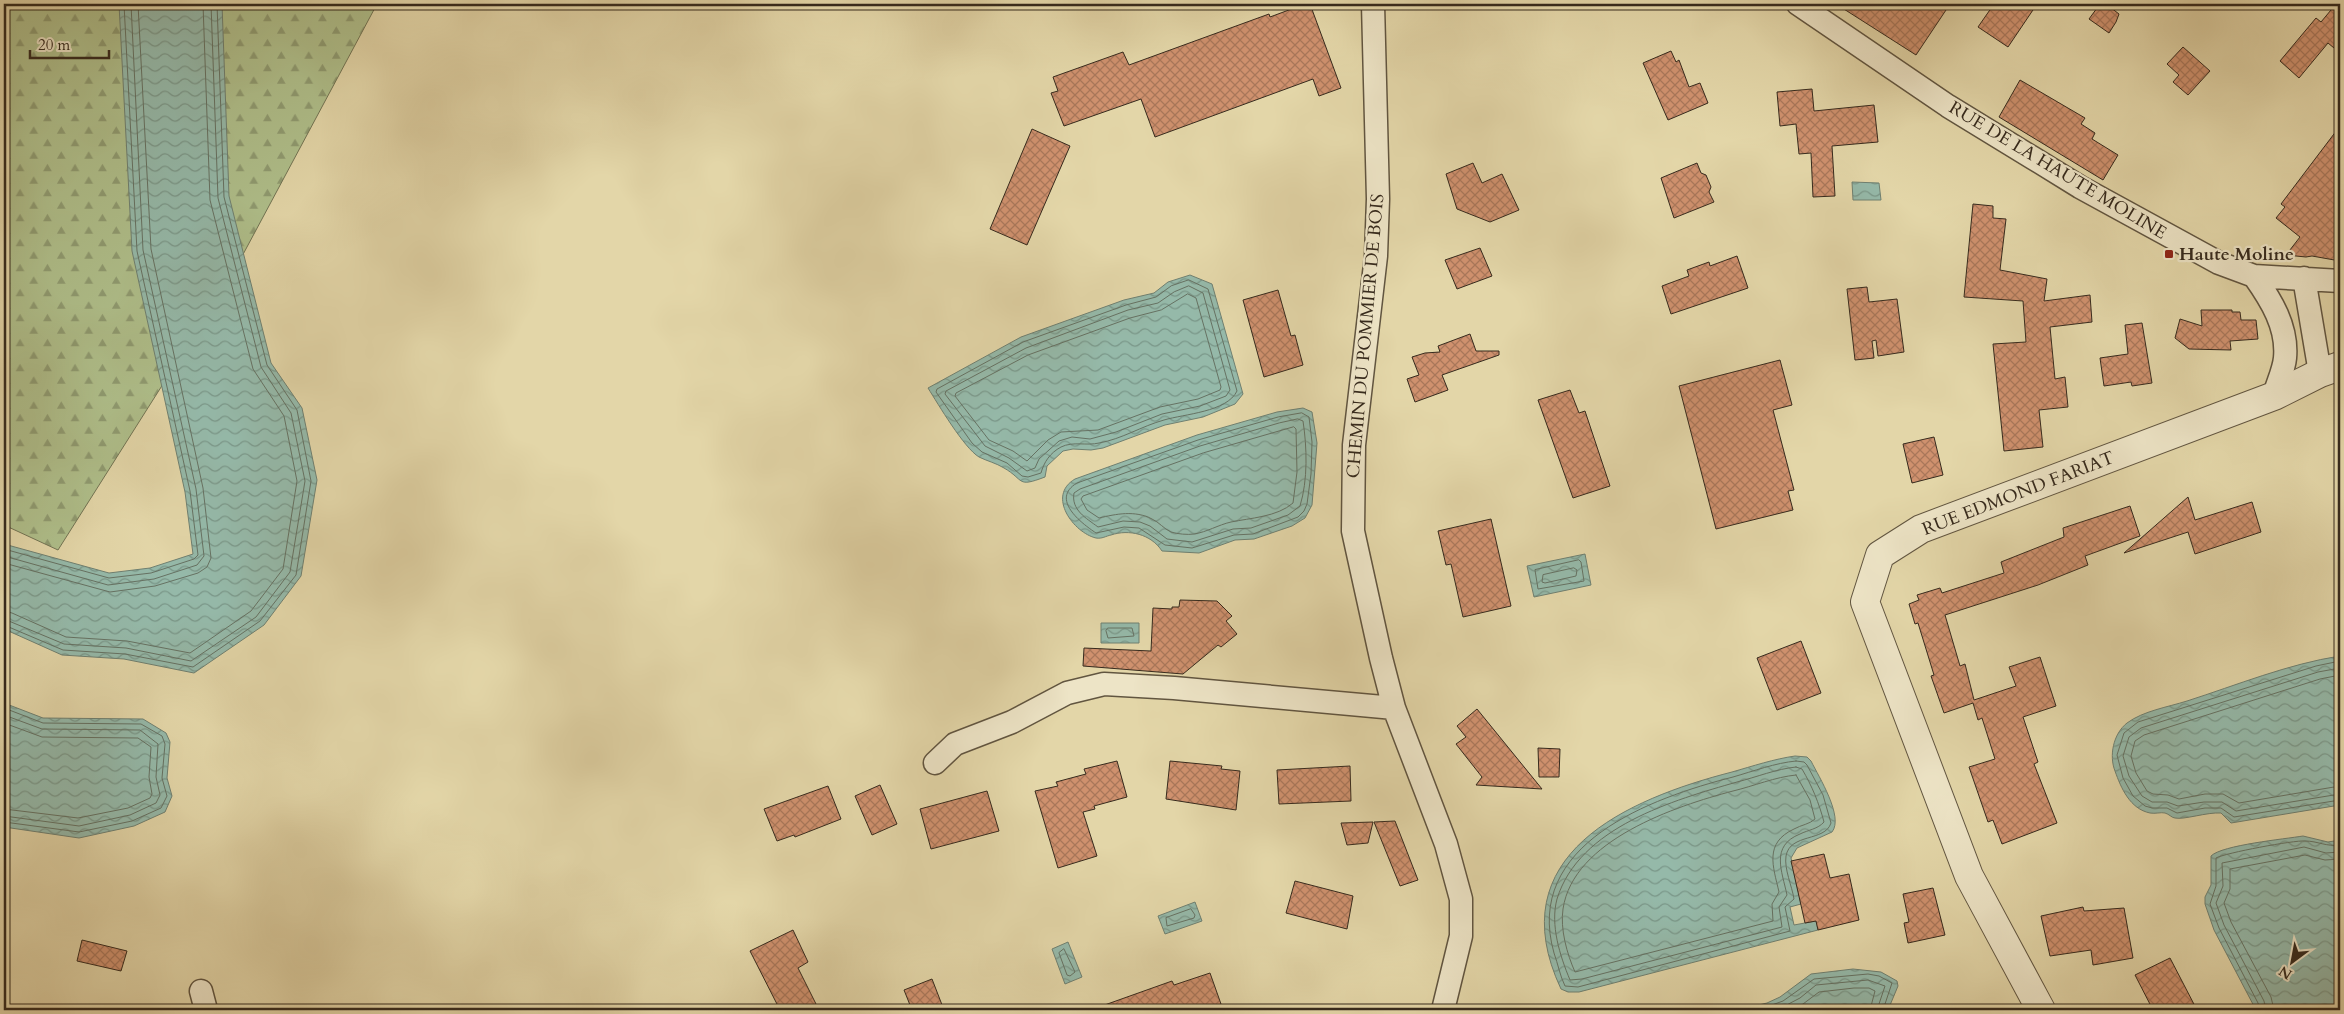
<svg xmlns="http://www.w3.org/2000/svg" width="2344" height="1014" font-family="Cardo,serif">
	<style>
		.forest { fill: url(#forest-firs); stroke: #727454 }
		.water { fill: url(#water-waves); stroke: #6f8071 }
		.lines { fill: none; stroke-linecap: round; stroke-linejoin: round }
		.shore { stroke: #667263; stroke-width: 1 }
		.building { fill: url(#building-cross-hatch); stroke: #362a1d }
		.minor-casing { stroke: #615540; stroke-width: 25 }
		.tertiary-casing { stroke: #615540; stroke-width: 30 }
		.minor { stroke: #ede4c6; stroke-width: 22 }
		.tertiary { stroke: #ede4c6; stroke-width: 28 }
		.poi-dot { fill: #8f2418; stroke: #ede4c6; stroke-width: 2 }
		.labels { text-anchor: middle; stroke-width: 4.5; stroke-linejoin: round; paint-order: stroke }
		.street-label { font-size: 18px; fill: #362a1d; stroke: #ede4c6 }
		.poi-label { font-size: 18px; font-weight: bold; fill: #362a1d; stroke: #ede4c6; text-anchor: start }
	</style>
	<defs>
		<pattern id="forest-firs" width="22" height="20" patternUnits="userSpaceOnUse" patternTransform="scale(1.25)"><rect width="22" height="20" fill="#afbf8b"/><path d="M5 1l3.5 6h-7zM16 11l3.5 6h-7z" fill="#8f9b71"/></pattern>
		<pattern id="water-waves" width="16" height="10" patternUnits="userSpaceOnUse" patternTransform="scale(1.25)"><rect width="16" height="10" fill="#95b9a9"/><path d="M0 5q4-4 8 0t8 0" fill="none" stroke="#7a9789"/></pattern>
		<pattern id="building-cross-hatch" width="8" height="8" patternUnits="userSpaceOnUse" patternTransform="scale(1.25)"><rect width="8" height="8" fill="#cf916e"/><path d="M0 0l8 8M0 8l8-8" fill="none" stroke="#a9775a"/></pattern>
	</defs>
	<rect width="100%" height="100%" fill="#e3d6a8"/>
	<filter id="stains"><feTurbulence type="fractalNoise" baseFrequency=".004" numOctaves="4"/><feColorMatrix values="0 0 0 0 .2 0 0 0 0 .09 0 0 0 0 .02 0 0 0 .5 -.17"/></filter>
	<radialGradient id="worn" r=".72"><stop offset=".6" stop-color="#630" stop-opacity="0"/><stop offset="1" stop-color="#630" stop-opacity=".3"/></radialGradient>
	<path class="forest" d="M 4,4 L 377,4 L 232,275 L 58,550 L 4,525 Z"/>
	<path class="water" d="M 119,4 L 222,4 L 229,196 L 271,363 L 302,408 L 317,480 L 301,576 L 264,625 L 194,673 L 124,659 L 62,655 L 4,629 L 4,544 L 109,573 L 150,568 L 193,554 L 185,492 L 132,251 Z
		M 1852,182 L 1879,183 L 1881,200 L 1853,200 Z
		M 1190,275 L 1212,284 L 1243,394 L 1235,404 L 1203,417 L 1165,425 L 1103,448 L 1091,450 L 1073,449 L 1063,451 L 1047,466 L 1045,477 C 1016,488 1025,480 1004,468 C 996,463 987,461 979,457 C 964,448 938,404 928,388 L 1021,337 L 1124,300 L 1154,293 L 1168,282 Z
		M 1303,408 L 1312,412 L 1317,443 L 1312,505 L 1305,518 L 1292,526 L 1254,539 L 1235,540 L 1199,553 L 1162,551 C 1151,534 1129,529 1111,535 C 1106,536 1102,539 1096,538 C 1074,533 1046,496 1075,479 L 1197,435 L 1277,412 Z
		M 1585,554 L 1591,585 L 1534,597 L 1527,566 Z
		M 1101,623 L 1139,623 L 1139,643 L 1101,643 Z
		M 2340,656 L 2340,805 L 2231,823 L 2221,813 C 2207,812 2184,820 2175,818 C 2172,818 2169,814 2165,813 C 2161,812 2155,814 2150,813 C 2130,809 2121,788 2115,771 C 2109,756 2113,734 2127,723 C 2143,711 2168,707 2187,701 C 2237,685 2288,664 2340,656 Z
		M 4,703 L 43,718 L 143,719 L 166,733 L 170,742 L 167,778 L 172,796 L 165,812 L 134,826 L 79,838 L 4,827 Z
		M 1795,756 L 1807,757 L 1811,761 C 1819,777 1844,817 1832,832 L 1797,848 L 1791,858 L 1801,904 L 1790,907 L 1794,925 L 1816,921 L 1818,930 L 1579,992 L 1568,992 L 1561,989 C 1498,855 1627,799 1732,772 C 1753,766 1774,759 1795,756 Z
		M 2303,836 L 2328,842 L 2340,840 L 2340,1010 L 2256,1010 L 2214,930 L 2205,904 L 2205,897 L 2211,885 L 2211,856 C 2222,845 2285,839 2303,836 Z
		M 1195,902 L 1202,921 L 1165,934 L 1158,916 Z
		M 1068,942 L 1082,977 L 1065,984 L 1052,949 Z
		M 1853,969 L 1881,972 L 1897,981 L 1898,986 L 1888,1010 L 1738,1010 L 1767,1003 L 1780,997 L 1811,974 Z"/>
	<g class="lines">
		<path class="shore" d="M 1189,280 L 1208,289 L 1237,391 C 1227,412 1184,414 1164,420 C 1142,426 1122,439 1099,443 C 1087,446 1073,441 1061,447 C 1050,453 1044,462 1041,473 L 1028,477 L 1022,476 L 1007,463 L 982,452 L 972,443 L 936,392 L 937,389 L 1023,342 L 1126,305 L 1156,297 L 1171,286 Z
			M 1189,286 L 1203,293 L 1230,390 L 1226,396 L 1200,406 L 1162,414 L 1116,432 L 1090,439 L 1072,437 L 1059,441 L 1039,459 L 1035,468 L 1027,471 L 1009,458 L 985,446 L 945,394 L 946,391 L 1026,348 L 1128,310 L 1158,303 L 1174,292 Z
			M 1188,294 L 1196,298 L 1221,387 L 1220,390 L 1198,399 L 1160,407 L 1098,430 L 1061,432 L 1048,440 L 1027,461 L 1013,451 L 989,440 L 955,396 L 956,393 L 1028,355 L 1130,318 L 1161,310 Z
			M 1302,413 L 1309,417 L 1312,442 L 1311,474 L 1307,504 L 1304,511 L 1298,517 L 1253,534 L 1234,535 L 1192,548 L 1165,545 L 1139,528 L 1124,527 L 1096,533 C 1081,523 1050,499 1077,483 L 1198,440 L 1278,417 Z
			M 1298,419 L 1303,421 C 1307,447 1308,480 1300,506 L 1288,515 L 1251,528 L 1233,529 L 1192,542 L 1167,539 L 1150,526 L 1140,522 L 1123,521 L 1098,527 C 1086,518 1071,510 1074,493 L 1080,489 L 1200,446 L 1279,423 Z
			M 1294,427 L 1296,429 L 1297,472 L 1293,503 C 1277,517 1250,518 1231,522 C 1218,525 1207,532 1194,534 C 1188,535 1177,534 1171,532 C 1164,529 1159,522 1152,519 C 1135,510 1116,514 1099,518 L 1087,510 L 1081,499 L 1083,496 L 1203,453 Z
			M 4,549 L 109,578 L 151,573 L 194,559 L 198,555 L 190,491 L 137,251 L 124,4
			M 4,556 L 108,585 L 154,579 L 197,565 L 204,556 L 196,489 L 143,250 L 131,4
			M 1579,560 L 1581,562 L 1584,581 L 1538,589 L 1535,570 Z
			M 4,563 L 110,592 L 155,586 L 198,573 L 207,567 L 211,558 L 203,488 L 151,249 L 138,4
			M 1574,568 L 1577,570 L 1576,576 L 1545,583 L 1542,582 L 1543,575 Z
			M 4,611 L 12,613 L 66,637 L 127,641 L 190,653 L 251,611 L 283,569 L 297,481 L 284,416 L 253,369 L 210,200 L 203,4
			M 4,619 L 64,644 L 126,648 L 191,661 L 256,617 L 290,572 L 305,481 L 291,413 L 261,367 L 218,198 L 211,4
			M 4,625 L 63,650 L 125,654 L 193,667 L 260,621 L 296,575 L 311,481 L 297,410 L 267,365 L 224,197 L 217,4
			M 1108,628 L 1132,628 L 1134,636 L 1108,638 L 1106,631 Z
			M 2340,661 L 2316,666 L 2138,722 L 2124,733 L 2117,755 L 2123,778 L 2133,796 L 2145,806 L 2152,808 L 2167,808 L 2177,813 L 2205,808 L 2221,808 L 2234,817 L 2340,800
			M 2340,668 L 2318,672 L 2141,728 L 2129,737 L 2123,756 L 2129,776 L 2142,796 L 2152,802 L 2167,802 L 2178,806 L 2204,802 L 2222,802 L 2236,811 L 2340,794
			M 2340,675 L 2320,679 L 2144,735 L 2135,741 L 2131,756 L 2136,773 L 2147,791 L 2153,794 L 2168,795 L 2179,799 L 2205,794 L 2223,794 L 2239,803 L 2340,786
			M 4,708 L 43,723 L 141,724 L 162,736 L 165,744 L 162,778 L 167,796 L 161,808 L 132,821 L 79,832 L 4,822
			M 4,715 L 42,729 L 140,730 L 158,744 L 156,777 L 160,795 L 156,803 L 130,815 L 79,826 L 4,816
			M 4,723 L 42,737 L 138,738 L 151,747 L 149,777 L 152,794 L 150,798 L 128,808 L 78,818 L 4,809
			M 1796,761 L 1804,762 L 1807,765 L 1823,795 L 1831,823 C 1825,842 1790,833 1786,856 C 1784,869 1792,886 1794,899 L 1785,907 L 1790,931 L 1578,987 L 1565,986 C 1560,976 1558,964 1554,953 C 1523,844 1651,798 1733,777 C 1754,771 1775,763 1796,761 Z
			M 1796,767 L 1802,769 C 1812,786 1819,803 1824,822 C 1818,829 1808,830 1800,834 C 1770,846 1782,871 1787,895 L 1779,907 L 1782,927 L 1582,979 L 1570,980 C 1560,956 1550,925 1557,899 C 1579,827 1674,800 1737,782 C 1757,777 1776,769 1796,767 Z
			M 1796,775 L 1810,800 L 1815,819 C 1810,824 1801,825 1794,829 C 1764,843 1773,866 1779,892 L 1772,904 L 1773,921 L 1575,972 C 1567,954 1560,929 1563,909 C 1573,840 1676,806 1733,791 C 1754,786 1775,777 1796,775 Z
			M 1191,909 L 1195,915 L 1194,918 L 1167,926 L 1166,918 Z
			M 1064,949 L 1075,972 L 1070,976 L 1067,975 L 1059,953 Z
			M 1758,1010 L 1783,1001 L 1814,979 L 1868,974 L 1879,976 L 1892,983 L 1883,1010
			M 1777,1010 L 1800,998 L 1816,985 L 1868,980 L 1885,986 L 1877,1010
			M 1795,1010 L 1819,992 L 1854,988 L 1869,988 L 1875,991 L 1870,1010
			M 2260,1010 L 2258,1003 L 2219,928 L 2210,904 L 2216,886 L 2216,858 C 2225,853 2294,840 2305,841 C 2318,841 2326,847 2340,845
			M 2266,1010 L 2264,1001 L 2224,925 L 2216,903 L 2223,886 L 2222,863 L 2304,847 L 2326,853 L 2340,852
			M 2274,1010 L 2271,997 L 2231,922 L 2224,903 L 2230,889 L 2230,869 L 2305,855 L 2325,860 L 2340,859"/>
	</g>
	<path class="building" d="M 1305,4 L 1310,4 L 1341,88 L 1319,96 L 1313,79 L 1155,137 L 1141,99 L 1064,126 L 1051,93 L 1058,91 L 1053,77 L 1123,52 L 1129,65 L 1269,14 L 1270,17 Z
		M 1836,4 L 1950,4 L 1916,55 Z
		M 1994,4 L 2037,4 L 2008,47 L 1978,27 Z
		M 2100,4 L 2106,4 L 2119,14 L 2116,22 L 2109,33 L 2089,19 Z
		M 2336,4 L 2340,4 L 2340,53 L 2328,43 L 2299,78 L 2280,61 L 2316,18 L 2321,22 Z
		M 2183,47 L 2210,71 L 2188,95 L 2173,82 L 2179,75 L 2167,64 Z
		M 1671,51 L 1676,62 L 1679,60 L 1689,87 L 1700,83 L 1708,103 L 1668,120 L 1643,63 Z
		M 2020,80 L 2085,118 L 2081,124 L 2095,133 L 2092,139 L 2118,155 L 2103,180 L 1999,117 Z
		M 1812,89 L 1814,111 L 1874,105 L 1878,142 L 1832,146 L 1835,196 L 1813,197 L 1811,153 L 1799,154 L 1796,124 L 1780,126 L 1777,92 Z
		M 2340,126 L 2340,261 L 2312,256 L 2306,257 L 2286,255 L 2300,237 L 2276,218 L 2285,207 L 2281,204 Z
		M 1032,129 L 1070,146 L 1027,245 L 990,229 Z
		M 1473,163 L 1482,183 L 1502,174 L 1519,210 L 1490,222 L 1457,209 L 1446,174 Z
		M 1697,163 L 1701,173 L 1706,175 L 1711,187 L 1709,192 L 1714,202 L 1674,218 L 1661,178 Z
		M 1973,204 L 1993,206 L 1993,218 L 2006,219 L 2000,270 L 2047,279 L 2044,301 L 2090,295 L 2092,322 L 2050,327 L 2055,379 L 2065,377 L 2068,407 L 2039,410 L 2043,447 L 2004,451 L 1993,344 L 2026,342 L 2023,301 L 1964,297 Z
		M 1480,248 L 1492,276 L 1457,289 L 1445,260 Z
		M 1737,256 L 1748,288 L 1671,314 L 1662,286 L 1689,276 L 1687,270 L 1709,262 L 1710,266 Z
		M 1867,287 L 1869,302 L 1897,299 L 1904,352 L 1878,356 L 1876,340 L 1872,341 L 1874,358 L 1855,360 L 1847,289 Z
		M 1278,290 L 1291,336 L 1295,335 L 1303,365 L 1264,377 L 1243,300 Z
		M 2201,310 L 2232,310 L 2232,312 L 2240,312 L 2241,320 L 2256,320 L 2258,339 L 2230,341 L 2231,350 L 2189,349 L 2175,338 L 2180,319 L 2202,326 Z
		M 2142,323 L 2152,383 L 2132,386 L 2131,382 L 2104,386 L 2100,358 L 2128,354 L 2125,325 Z
		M 1470,334 L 1476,351 L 1499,351 L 1499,355 L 1442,375 L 1448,390 L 1415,402 L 1407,379 L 1419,375 L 1412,357 L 1425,353 L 1440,352 L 1438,346 Z
		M 1780,360 L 1792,405 L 1773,410 L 1794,490 L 1788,491 L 1793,510 L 1716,529 L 1679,386 Z
		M 1570,390 L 1579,413 L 1585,411 L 1610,486 L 1573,498 L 1538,400 Z
		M 1934,437 L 1943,475 L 1912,483 L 1903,444 Z
		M 2188,497 L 2195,520 L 2252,502 L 2261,532 L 2195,554 L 2188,532 L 2124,553 Z
		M 2130,506 L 2140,536 L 2085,556 L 2088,565 L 2038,585 L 1945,615 L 1960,666 L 1965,664 L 1974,700 L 2016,686 L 2009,667 L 2040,657 L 2056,706 L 2023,717 L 2038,762 L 2034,764 L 2057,823 L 2002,844 L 1993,820 L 1988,822 L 1969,767 L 1995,759 L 1982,718 L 1978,720 L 1973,703 L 1944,713 L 1931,676 L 1934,675 L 1918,623 L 1915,624 L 1909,604 L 1919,600 L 1917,595 L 1940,588 L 1942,593 L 2004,573 L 2001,562 L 2064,537 L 2063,528 Z
		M 1491,519 L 1511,606 L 1463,617 L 1451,564 L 1446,565 L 1438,531 Z
		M 1180,600 L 1217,601 L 1232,616 L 1226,621 L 1237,634 L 1221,647 L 1218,645 L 1183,674 L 1083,666 L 1084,648 L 1151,651 L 1153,608 L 1172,609 L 1172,607 L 1179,607 Z
		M 1801,641 L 1821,693 L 1777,710 L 1757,658 Z
		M 1477,709 L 1542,789 L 1476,785 L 1482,777 L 1456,744 L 1466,737 L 1457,726 Z
		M 1538,748 L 1560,749 L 1559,777 L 1539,777 Z
		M 1117,761 L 1127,797 L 1094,806 L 1095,809 L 1083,812 L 1097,856 L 1058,868 L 1035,791 L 1058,786 L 1056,782 L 1086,774 L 1084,769 Z
		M 1170,761 L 1222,766 L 1221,769 L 1240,771 L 1236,810 L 1166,799 Z
		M 1350,766 L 1351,801 L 1279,804 L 1277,770 Z
		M 880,785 L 897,824 L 872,835 L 855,796 Z
		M 828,786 L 841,819 L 795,837 L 794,835 L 777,841 L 764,809 Z
		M 987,791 L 999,831 L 931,849 L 920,809 Z
		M 1395,821 L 1418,880 L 1400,886 L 1374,822 Z
		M 1373,822 L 1368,843 L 1347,845 L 1341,823 Z
		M 1824,854 L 1830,878 L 1849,874 L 1859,920 L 1818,930 L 1816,921 L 1805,923 L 1791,861 Z
		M 1295,881 L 1353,896 L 1347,929 L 1286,913 Z
		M 1933,888 L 1945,935 L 1908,943 L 1904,923 L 1909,922 L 1903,894 Z
		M 2083,907 L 2084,911 L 2124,908 L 2133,958 L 2093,965 L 2091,950 L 2050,956 L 2041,916 Z
		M 793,930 L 808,962 L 798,968 L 819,1010 L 780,1010 L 750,951 Z
		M 82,940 L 127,951 L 121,971 L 77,961 Z
		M 2170,958 L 2197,1010 L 2153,1010 L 2135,975 Z
		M 1210,973 L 1221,1004 L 1202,1010 L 1099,1010 L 1099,1007 L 1172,981 L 1174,985 Z
		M 932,979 L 944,1010 L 912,1010 L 904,990 Z"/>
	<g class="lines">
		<defs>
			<path id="minor" d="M 1373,4 L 1378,199 L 1376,256 L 1354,445 L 1353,531 L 1381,658 L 1394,708 L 1446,844 L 1461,899 L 1461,936 L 1443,1010
				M 1798,4 L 1948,106 L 2033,158 L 2080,187 L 2219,263 L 2254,276 L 2340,281
				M 2254,276 C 2271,300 2288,327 2285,358 C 2284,370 2277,384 2274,396
				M 2304,278 L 2320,373
				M 935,763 L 955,744 L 1012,722 L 1067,693 L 1104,684 L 1174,688 L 1394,708
				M 201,991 L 206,1010"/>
			<path id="tertiary" d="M 2041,1010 L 1969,876 L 1865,602 L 1880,555 L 1921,529 L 2274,396 L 2320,373 L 2340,366"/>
		</defs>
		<use href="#minor" class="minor-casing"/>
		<use href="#tertiary" class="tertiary-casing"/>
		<use href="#minor" class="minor"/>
		<use href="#tertiary" class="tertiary"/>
	</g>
	<rect class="poi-dot" x="2164" y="249" width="10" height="10" rx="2.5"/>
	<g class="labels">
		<g class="street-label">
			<text transform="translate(2058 170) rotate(31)" y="6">RUE DE LA HAUTE MOLINE</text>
			<text transform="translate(1365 336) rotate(-85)" y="6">CHEMIN DU POMMIER DE BOIS</text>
			<text transform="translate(2018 493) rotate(-21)" y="6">RUE EDMOND FARIAT</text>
		</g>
		<g class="poi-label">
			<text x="2179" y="260">Haute Moline</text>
		</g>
	</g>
	<rect width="2344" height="1014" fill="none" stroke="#e3d6a8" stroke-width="20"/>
	<rect x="5" y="5" width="2334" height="1004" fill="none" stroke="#362a1d" stroke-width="2.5"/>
	<rect x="10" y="10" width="2324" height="994" fill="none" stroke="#362a1d"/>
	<g transform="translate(2292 962) rotate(212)" stroke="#ede4c6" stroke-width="4" paint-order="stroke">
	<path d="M0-4L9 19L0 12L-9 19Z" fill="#362a1d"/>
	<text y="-8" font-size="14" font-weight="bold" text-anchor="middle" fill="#362a1d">N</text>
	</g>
	<path d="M30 50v8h79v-8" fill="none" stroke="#362a1d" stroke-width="2.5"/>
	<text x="38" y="50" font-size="15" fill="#362a1d" stroke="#ede4c6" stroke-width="4" paint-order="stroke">20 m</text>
	<rect width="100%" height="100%" filter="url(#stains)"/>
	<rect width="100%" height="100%" fill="url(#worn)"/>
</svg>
